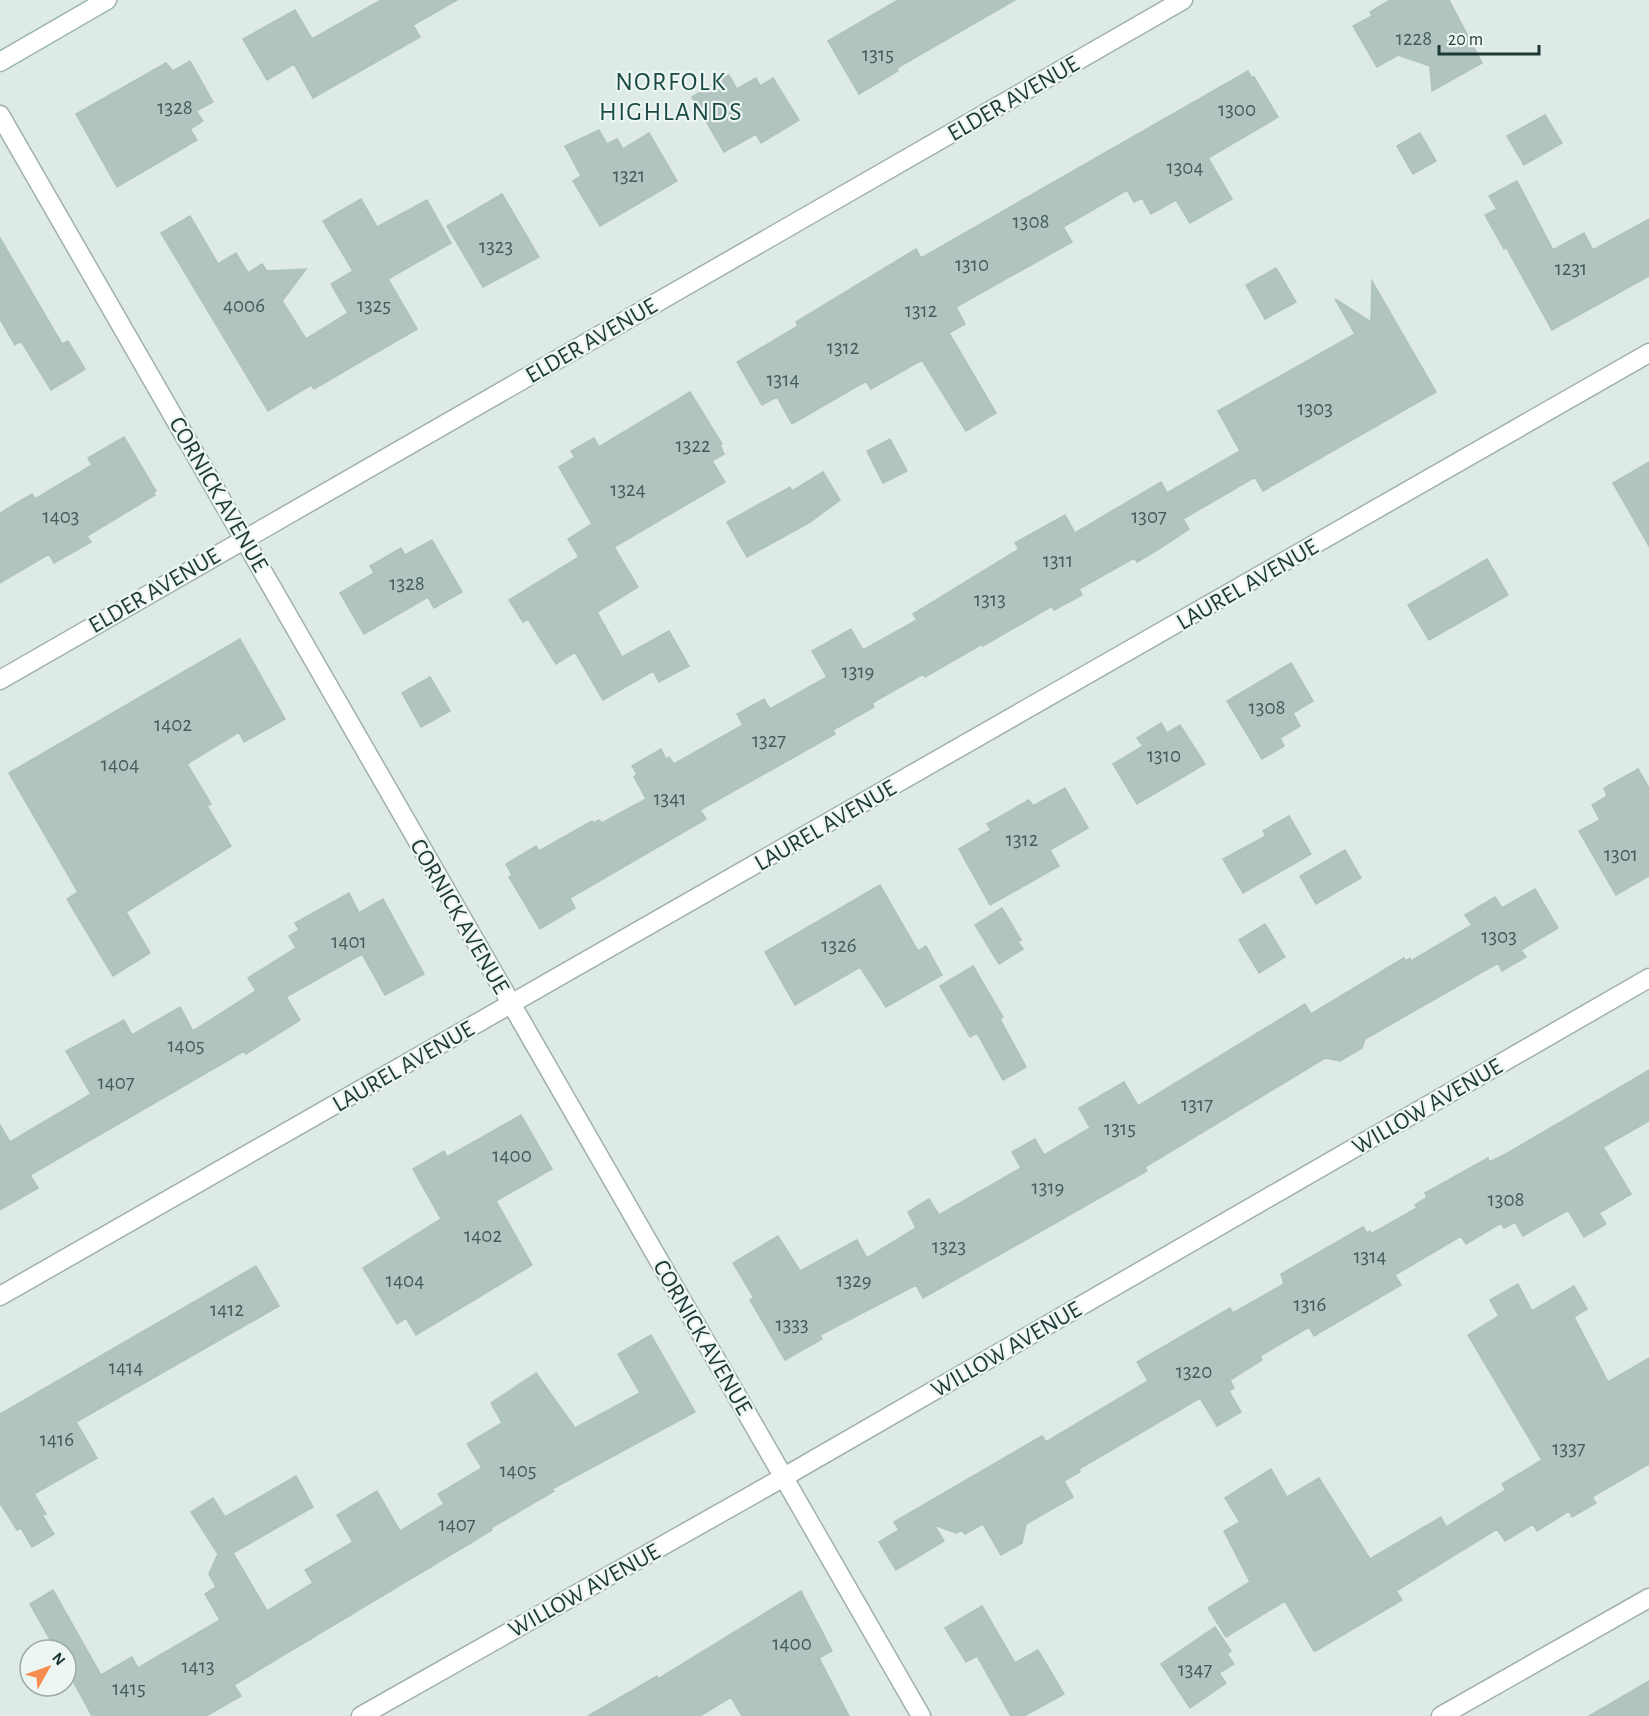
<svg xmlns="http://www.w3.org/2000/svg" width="1649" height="1716" font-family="'Alegreya Sans',sans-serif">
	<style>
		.building { fill: #b2c4bf; stroke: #afc3bd; stroke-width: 1.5 }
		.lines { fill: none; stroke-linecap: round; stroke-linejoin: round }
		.street-casing { stroke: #a0b1ad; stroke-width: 21 }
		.secondary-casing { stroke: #9cb6af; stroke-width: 21 }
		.street { stroke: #fff; stroke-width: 18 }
		.secondary { stroke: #fff; stroke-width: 18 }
		.labels { text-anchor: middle; stroke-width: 4.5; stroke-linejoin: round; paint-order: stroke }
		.number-label { font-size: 21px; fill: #435c58 }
		.street-label { font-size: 24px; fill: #1e3935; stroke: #edf6f3 }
		.neighbourhood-label { font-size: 26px; letter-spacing: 1.5px; fill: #1a4b45; stroke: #edf6f3 }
	</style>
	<rect width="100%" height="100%" fill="#ddeae5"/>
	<path class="building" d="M 381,0 L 457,0 L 413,25 L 420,37 L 313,98 L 294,64 L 267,80 L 243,39 L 295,10 L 312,39 Z
		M 898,0 L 1015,0 L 897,68 L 898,71 L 859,94 L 828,41 Z
		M 1390,0 L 1449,0 L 1482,63 L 1432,91 L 1430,66 L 1398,55 L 1377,67 L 1353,26 L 1372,16 L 1370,12 Z
		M 190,61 L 213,102 L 196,111 L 203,121 L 190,129 L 197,140 L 117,187 L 76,114 L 166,63 L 173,71 Z
		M 1248,71 L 1252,78 L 1254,77 L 1278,117 L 1208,158 L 1232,199 L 1190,223 L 1176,200 L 1151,214 L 1142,198 L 1134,202 L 1127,190 L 1063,227 L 1072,242 L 956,307 L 965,324 L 949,333 L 996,413 L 966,431 L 922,360 L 871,389 L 866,381 L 792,424 L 777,397 L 762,405 L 737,362 L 798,326 L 796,322 L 916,249 L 921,258 Z
		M 729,75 L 737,89 L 756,78 L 760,86 L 773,78 L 799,120 L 761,143 L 756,134 L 724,152 L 692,97 Z
		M 1545,115 L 1562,143 L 1524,165 L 1507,136 Z
		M 599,130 L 607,144 L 617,139 L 623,149 L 649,133 L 677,181 L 600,226 L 573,181 L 581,176 L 565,146 Z
		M 1420,133 L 1436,161 L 1413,174 L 1397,146 Z
		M 1517,181 L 1553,250 L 1584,233 L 1593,250 L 1649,219 L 1649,276 L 1552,330 L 1506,247 L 1504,249 L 1485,215 L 1497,209 L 1489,196 Z
		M 502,194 L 539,257 L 483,287 L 447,226 Z
		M 361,199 L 377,227 L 427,200 L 451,243 L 388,279 L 417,329 L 314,389 L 311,385 L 268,411 L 161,233 L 190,216 L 218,264 L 236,253 L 248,273 L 262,264 L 267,271 L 306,269 L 282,301 L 306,339 L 348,313 L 331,284 L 353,271 L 323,221 Z
		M 0,238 L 62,344 L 68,341 L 85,369 L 51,390 L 21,341 L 15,345 L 0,319 Z
		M 1276,268 L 1296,302 L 1265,319 L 1246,285 Z
		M 1372,281 L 1436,392 L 1263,491 L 1255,477 L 1183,519 L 1189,529 L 1159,549 L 1137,562 L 1134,558 L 1079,589 L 1082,595 L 1054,610 L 1052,606 L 983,646 L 982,644 L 925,677 L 923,674 L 872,703 L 874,707 L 833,730 L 835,734 L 700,810 L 706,819 L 570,898 L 575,908 L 540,929 L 509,877 L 512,875 L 506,864 L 536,846 L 539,851 L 592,821 L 594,823 L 599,820 L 602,823 L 646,799 L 634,777 L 637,774 L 632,766 L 661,749 L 666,759 L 669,757 L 674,764 L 743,725 L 737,714 L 764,699 L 770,709 L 827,677 L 812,651 L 851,629 L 863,650 L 917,620 L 913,614 L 1019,549 L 1015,543 L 1065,515 L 1075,533 L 1161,482 L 1167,493 L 1240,451 L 1218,411 L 1355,334 L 1335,299 L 1371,322 Z
		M 690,392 L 722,444 L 720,445 L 724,454 L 712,461 L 725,482 L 614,547 L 638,587 L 597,612 L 622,657 L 669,631 L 689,666 L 659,682 L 653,671 L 603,700 L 575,652 L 556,664 L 528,619 L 523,622 L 509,600 L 579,557 L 568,539 L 592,524 L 559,467 L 575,457 L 571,451 L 594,438 L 599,447 Z
		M 124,437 L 156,491 L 153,492 L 155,495 L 87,536 L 91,542 L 54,563 L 49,554 L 0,583 L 0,513 L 32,494 L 35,499 L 92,465 L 88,458 Z
		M 890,439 L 907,471 L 883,483 L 867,451 Z
		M 1649,462 L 1649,546 L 1613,483 Z
		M 823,472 L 840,500 L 810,522 L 747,557 L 727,522 L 790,487 L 792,491 Z
		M 432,540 L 462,592 L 434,608 L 428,597 L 364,634 L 340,593 L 374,573 L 370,566 L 401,548 L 405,555 Z
		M 1487,559 L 1508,595 L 1429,640 L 1408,605 Z
		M 240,639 L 285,719 L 244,742 L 239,732 L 187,764 L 211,804 L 207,806 L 231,846 L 126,912 L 150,953 L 113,976 L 67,899 L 78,892 L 9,773 Z
		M 1291,663 L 1313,701 L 1293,713 L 1300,726 L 1280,738 L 1284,746 L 1262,759 L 1227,701 Z
		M 430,677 L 450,711 L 421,727 L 402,693 Z
		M 1161,723 L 1167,733 L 1180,725 L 1205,764 L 1137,804 L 1113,764 L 1143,746 L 1137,738 Z
		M 1638,769 L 1649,788 L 1649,876 L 1616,895 L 1579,831 L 1600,820 L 1592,805 L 1607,796 L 1604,788 Z
		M 1065,788 L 1088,828 L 1050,850 L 1059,866 L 990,905 L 959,849 L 991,830 L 987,824 L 1029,800 L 1033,806 Z
		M 1289,816 L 1311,854 L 1243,893 L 1223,859 L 1266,836 L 1263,831 Z
		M 1345,850 L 1361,878 L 1316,904 L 1300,876 Z
		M 880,885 L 918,951 L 926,946 L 942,975 L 886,1007 L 860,967 L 795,1005 L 765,952 Z
		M 1535,889 L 1558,928 L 1521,950 L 1526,957 L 1502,971 L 1498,963 L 1365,1039 L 1362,1048 L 1340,1061 L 1325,1058 L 1145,1167 L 1147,1171 L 923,1298 L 916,1285 L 820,1335 L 822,1339 L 785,1360 L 750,1300 L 754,1298 L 733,1263 L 778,1236 L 800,1271 L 857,1240 L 867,1258 L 916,1228 L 908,1212 L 929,1199 L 939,1215 L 1021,1168 L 1012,1152 L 1035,1139 L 1044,1155 L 1090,1128 L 1079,1108 L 1124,1082 L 1138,1106 L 1305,1004 L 1311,1014 L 1404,958 L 1405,961 L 1410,958 L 1411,961 L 1472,925 L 1465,915 L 1495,897 L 1502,908 Z
		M 349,893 L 359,913 L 383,899 L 424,974 L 385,995 L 362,954 L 286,997 L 300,1020 L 246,1054 L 244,1051 L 30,1175 L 38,1188 L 0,1210 L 0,1125 L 10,1142 L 91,1094 L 66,1051 L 124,1020 L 132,1035 L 180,1007 L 193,1031 L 256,991 L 248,978 L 296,948 L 289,936 L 299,930 L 295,923 Z
		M 1002,908 L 1021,940 L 1018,942 L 1023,949 L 999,964 L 975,925 Z
		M 1265,924 L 1285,957 L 1259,973 L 1239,940 Z
		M 973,966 L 1003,1017 L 1000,1019 L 1026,1067 L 1003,1080 L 977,1033 L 970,1037 L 940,986 Z
		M 1649,1070 L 1649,1121 L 1603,1147 L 1631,1194 L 1599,1213 L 1606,1224 L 1584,1237 L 1568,1210 L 1523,1236 L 1515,1222 L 1504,1228 L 1501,1223 L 1466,1244 L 1461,1236 L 1395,1275 L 1401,1285 L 1314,1336 L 1309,1327 L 1260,1356 L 1262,1360 L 1230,1380 L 1234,1388 L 1229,1391 L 1241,1412 L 1217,1426 L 1200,1398 L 1079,1469 L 1080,1472 L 1064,1481 L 1073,1497 L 1026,1524 L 1022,1543 L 1001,1555 L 983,1524 L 965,1534 L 962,1530 L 956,1533 L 934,1525 L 944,1541 L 896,1570 L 879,1542 L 899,1530 L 894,1522 L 1042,1436 L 1046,1442 L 1148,1381 L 1137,1362 L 1230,1308 L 1233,1313 L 1284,1284 L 1281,1274 L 1363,1227 L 1367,1233 L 1370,1231 L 1371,1234 L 1417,1208 L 1415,1205 L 1427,1197 L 1425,1193 L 1488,1158 L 1489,1162 L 1506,1154 Z
		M 521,1115 L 552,1169 L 496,1201 L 532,1265 L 416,1335 L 406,1318 L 397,1324 L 363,1268 L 441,1219 L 413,1169 L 444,1151 L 447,1157 Z
		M 256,1266 L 279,1306 L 76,1422 L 97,1458 L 34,1494 L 46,1514 L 42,1515 L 54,1534 L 32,1547 L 21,1528 L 17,1530 L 0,1503 L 0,1414 Z
		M 1518,1284 L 1532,1311 L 1574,1286 L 1587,1309 L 1574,1317 L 1608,1382 L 1649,1358 L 1649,1464 L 1592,1497 L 1596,1503 L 1572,1517 L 1569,1511 L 1537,1531 L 1533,1524 L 1505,1541 L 1497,1529 L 1396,1591 L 1402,1600 L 1319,1649 L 1314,1651 L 1285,1601 L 1226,1637 L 1208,1608 L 1250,1582 L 1224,1531 L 1240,1522 L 1225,1498 L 1271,1469 L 1287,1497 L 1319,1478 L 1370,1559 L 1441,1517 L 1446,1527 L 1506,1490 L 1502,1484 L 1542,1460 L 1468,1335 L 1499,1316 L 1490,1300 Z
		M 651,1335 L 695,1412 L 552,1489 L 554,1491 L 491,1528 L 492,1530 L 482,1536 L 234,1685 L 241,1696 L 206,1716 L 92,1716 L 66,1668 L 66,1650 L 56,1650 L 30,1604 L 53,1590 L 101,1675 L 132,1657 L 138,1668 L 220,1620 L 205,1594 L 216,1587 L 209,1574 L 218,1554 L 191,1512 L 213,1498 L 225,1517 L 296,1476 L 313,1507 L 233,1553 L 267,1611 L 313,1583 L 305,1570 L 353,1542 L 337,1515 L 377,1491 L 400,1531 L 444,1504 L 438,1494 L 482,1468 L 467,1444 L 502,1423 L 491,1403 L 536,1373 L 575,1428 L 640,1393 L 618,1354 Z
		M 801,1591 L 832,1651 L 819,1658 L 849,1716 L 742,1716 L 731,1697 L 700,1716 L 588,1716 L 657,1676 L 658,1679 Z
		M 982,1606 L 1015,1663 L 1038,1650 L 1064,1694 L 1024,1716 L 1011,1716 L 977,1656 L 966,1662 L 945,1628 Z
		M 1215,1627 L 1231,1651 L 1227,1654 L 1234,1664 L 1219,1673 L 1226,1683 L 1190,1708 L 1161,1664 Z
		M 1649,1681 L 1649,1716 L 1589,1716 Z"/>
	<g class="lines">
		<defs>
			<path id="street" d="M 0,115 L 921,1716
				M 0,680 L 1183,0
				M 0,1296 L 1649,353
				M 361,1716 L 784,1477 L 1649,978
				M 1441,1716 L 1649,1598"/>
			<path id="secondary" d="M 0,62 L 107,0"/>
		</defs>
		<use href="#street" class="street-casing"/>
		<use href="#secondary" class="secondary-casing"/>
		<use href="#street" class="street"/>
		<use href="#secondary" class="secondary"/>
	</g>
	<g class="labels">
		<g class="number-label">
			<text x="1414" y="45">1228</text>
			<text x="878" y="61">1315</text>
			<text x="175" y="114">1328</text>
			<text x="1237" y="116">1300</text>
			<text x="1185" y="174">1304</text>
			<text x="629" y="182">1321</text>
			<text x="1031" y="228">1308</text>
			<text x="496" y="253">1323</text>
			<text x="972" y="271">1310</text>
			<text x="1571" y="275">1231</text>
			<text x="244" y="312">4006</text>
			<text x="374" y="312">1325</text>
			<text x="921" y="317">1312</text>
			<text x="843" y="354">1312</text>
			<text x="783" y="386">1314</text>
			<text x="1315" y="415">1303</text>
			<text x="693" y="452">1322</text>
			<text x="628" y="496">1324</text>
			<text x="61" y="523">1403</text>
			<text x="1149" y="523">1307</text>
			<text x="1058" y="567">1311</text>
			<text x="407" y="590">1328</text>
			<text x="990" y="606">1313</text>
			<text x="858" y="678">1319</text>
			<text x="1267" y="714">1308</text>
			<text x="173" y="731">1402</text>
			<text x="769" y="747">1327</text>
			<text x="1164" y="762">1310</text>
			<text x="120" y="771">1404</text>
			<text x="670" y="805">1341</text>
			<text x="1022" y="846">1312</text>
			<text x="1621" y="861">1301</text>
			<text x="1499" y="943">1303</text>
			<text x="349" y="948">1401</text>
			<text x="839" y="952">1326</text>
			<text x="186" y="1052">1405</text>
			<text x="116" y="1089">1407</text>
			<text x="1197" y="1111">1317</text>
			<text x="1120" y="1135">1315</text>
			<text x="512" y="1162">1400</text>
			<text x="1048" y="1194">1319</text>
			<text x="1506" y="1206">1308</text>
			<text x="483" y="1242">1402</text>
			<text x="949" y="1253">1323</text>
			<text x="1370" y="1263">1314</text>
			<text x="405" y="1287">1404</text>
			<text x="854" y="1287">1329</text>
			<text x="1310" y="1311">1316</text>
			<text x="227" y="1316">1412</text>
			<text x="792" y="1331">1333</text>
			<text x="126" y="1374">1414</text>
			<text x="1194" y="1378">1320</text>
			<text x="57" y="1446">1416</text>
			<text x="1569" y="1455">1337</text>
			<text x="518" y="1477">1405</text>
			<text x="457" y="1531">1407</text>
			<text x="792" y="1650">1400</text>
			<text x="198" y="1673">1413</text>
			<text x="1195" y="1676">1347</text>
			<text x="129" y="1695">1415</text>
		</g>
		<g class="street-label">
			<text transform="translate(1013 98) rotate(-30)" y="8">ELDER AVENUE</text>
			<text transform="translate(591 340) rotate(-30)" y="8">ELDER AVENUE</text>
			<text transform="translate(219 494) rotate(60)" y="8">CORNICK AVENUE</text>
			<text transform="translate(1247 584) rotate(-30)" y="8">LAUREL AVENUE</text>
			<text transform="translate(154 590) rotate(-30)" y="8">ELDER AVENUE</text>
			<text transform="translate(825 825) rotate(-30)" y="8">LAUREL AVENUE</text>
			<text transform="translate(460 916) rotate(60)" y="8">CORNICK AVENUE</text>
			<text transform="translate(403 1066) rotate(-30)" y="8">LAUREL AVENUE</text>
			<text transform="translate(1427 1106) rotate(-30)" y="8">WILLOW AVENUE</text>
			<text transform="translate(703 1337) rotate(60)" y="8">CORNICK AVENUE</text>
			<text transform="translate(1006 1349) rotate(-30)" y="8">WILLOW AVENUE</text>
			<text transform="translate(584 1590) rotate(-29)" y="8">WILLOW AVENUE</text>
		</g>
		<g class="neighbourhood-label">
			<text x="671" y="90">NORFOLK<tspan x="671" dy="30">HIGHLANDS</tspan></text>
		</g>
	</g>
	<g transform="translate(48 1668) rotate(50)"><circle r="28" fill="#edf6f3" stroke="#9aaaa7" stroke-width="1.5"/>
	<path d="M0-4.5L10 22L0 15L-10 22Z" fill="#f68c4f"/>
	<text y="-9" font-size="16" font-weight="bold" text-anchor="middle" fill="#1e3935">N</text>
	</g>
	<path d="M1439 45v9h100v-9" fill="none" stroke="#1e3935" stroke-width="3"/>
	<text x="1448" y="45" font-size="18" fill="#1e3935" stroke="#edf6f3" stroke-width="4.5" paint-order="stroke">20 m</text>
</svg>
